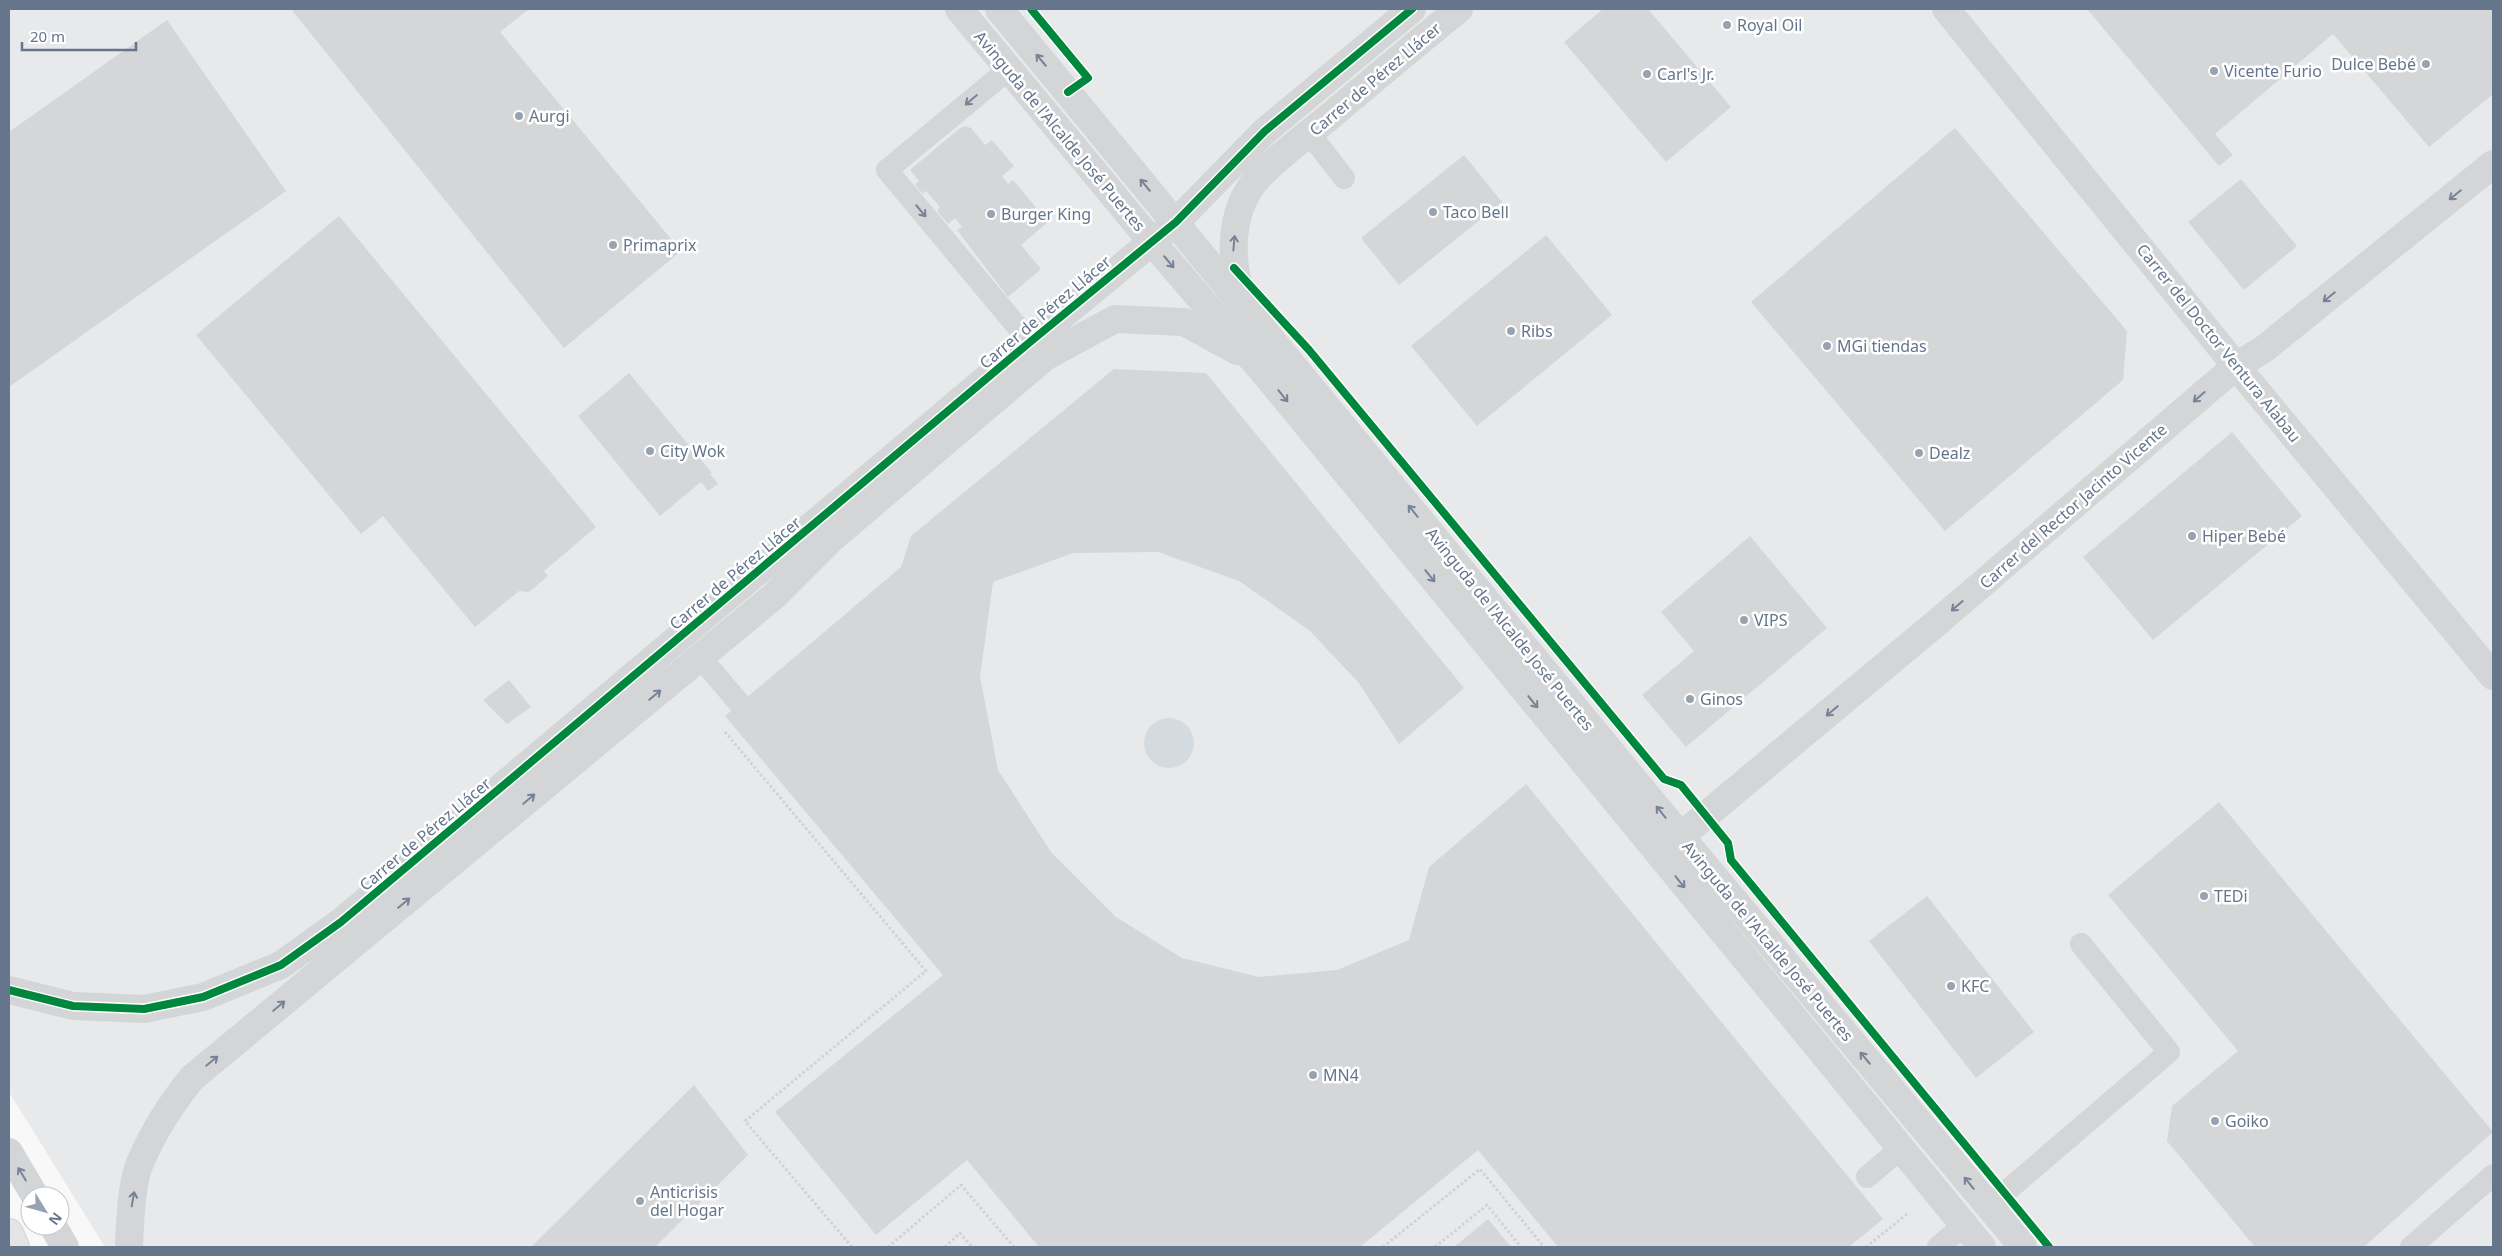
<svg xmlns="http://www.w3.org/2000/svg" width="2502" height="1256" font-family="'Noto Sans',sans-serif">
	<style>
		.built { fill: #e8e9ea }
		.water { fill: #d4dbe0 }
		.building { fill: #d5d6d8 }
		.lines { fill: none; stroke-linecap: round; stroke-linejoin: round }
		.motorway-casing { stroke: #d3d4d6; stroke-width: 30 }
		.path { stroke: #d1d2d3; stroke-width: 3; stroke-dasharray: 2.5 2.5; stroke-linecap: butt }
		.service { stroke: #d4d5d6; stroke-width: 22 }
		.minor { stroke: #d4d5d6; stroke-width: 28 }
		.tertiary { stroke: #d4d5d6; stroke-width: 28 }
		.motorway { stroke: #e4e5e6; stroke-width: 28 }
		.cycleway-casing { stroke: #fff; stroke-width: 11 }
		.cycleway { stroke: #00873e; stroke-width: 8 }
		.oneway { stroke: #768396 }
		.poi-dot { fill: #98a3b1; stroke: #fff; stroke-width: 2 }
		.labels { text-anchor: middle; stroke-width: 5; stroke-linejoin: round; paint-order: stroke }
		.poi-label { font-size: 16px; fill: #65758b; stroke: #fff; text-anchor: start }
		.street-label { font-size: 16px; fill: #65758b; stroke: #fff }
	</style>
	<rect width="100%" height="100%" fill="#f8f8f8"/>
	<path class="built" d="M 9,9 L 2493,9 L 2493,1247 L 105,1247 L 9,1092 Z"/>
	<path class="water" d="M1144 743a25 25 0 1 1 50 0a25 25 0 1 1-50 0Z"/>
	<path class="building" d="M 291,9 L 529,9 L 500,32 L 681,251 L 564,348 Z
		M 1603,9 L 1648,9 L 1731,107 L 1666,162 L 1564,42 Z
		M 2087,9 L 2493,9 L 2493,94 L 2429,147 L 2333,34 L 2215,134 L 2233,155 L 2219,166 Z
		M 167,20 L 286,191 L 9,387 L 9,132 Z
		M 965,126 L 971,128 L 985,145 L 992,140 L 1014,166 L 1002,176 L 1008,184 L 1013,180 L 1048,222 L 1021,245 L 1041,269 L 1008,297 L 957,230 L 962,227 L 955,218 L 948,224 L 937,211 L 940,207 L 926,191 L 923,194 L 915,185 L 919,181 L 910,170 L 960,128 Z
		M 1955,128 L 2127,331 L 2123,380 L 1945,531 L 1751,302 Z
		M 1464,155 L 1502,202 L 1399,285 L 1361,238 Z
		M 2241,179 L 2297,246 L 2244,290 L 2188,222 Z
		M 339,216 L 596,527 L 544,571 L 548,576 L 529,592 L 519,591 L 475,627 L 383,516 L 361,534 L 196,335 Z
		M 1546,235 L 1612,315 L 1477,426 L 1411,346 Z
		M 1114,369 L 1206,373 L 1464,688 L 1399,744 L 1358,682 L 1309,630 L 1239,581 L 1158,552 L 1073,553 L 993,582 L 980,677 L 998,770 L 1051,852 L 1116,917 L 1182,958 L 1259,977 L 1337,970 L 1409,940 L 1429,867 L 1526,784 L 1883,1219 L 1849,1247 L 1558,1247 L 1478,1150 L 1360,1247 L 1039,1247 L 967,1160 L 876,1235 L 775,1112 L 943,975 L 725,716 L 901,567 L 911,536 Z
		M 629,373 L 712,473 L 710,474 L 718,484 L 708,491 L 701,482 L 660,516 L 578,416 Z
		M 2232,432 L 2302,516 L 2153,640 L 2083,557 Z
		M 1750,536 L 1827,628 L 1686,747 L 1642,695 L 1694,651 L 1661,612 Z
		M 509,680 L 531,707 L 507,724 L 483,700 Z
		M 2219,802 L 2493,1132 L 2364,1247 L 2255,1247 L 2167,1141 L 2172,1106 L 2238,1051 L 2108,895 Z
		M 1927,896 L 2034,1032 L 1976,1078 L 1869,941 Z
		M 694,1085 L 748,1155 L 655,1247 L 531,1247 Z
		M 1488,1219 L 1511,1247 L 1454,1247 Z"/>
	<g class="lines">
		<defs>
			<path id="motorway" d="M 9,1233 L 15,1247"/>
		</defs>
		<use href="#motorway" class="motorway-casing"/>
		<path class="path" d="M 725,732 L 926,971 L 745,1121 L 852,1247
			M 888,1247 L 961,1185 L 1014,1247
			M 945,1247 L 960,1233 L 972,1247
			M 1383,1247 L 1480,1169 L 1544,1247
			M 1435,1247 L 1487,1205 L 1521,1247
			M 1866,1247 L 1907,1214"/>
		<path class="service" d="M 1009,69 L 887,170 L 1030,342
			M 1309,133 L 1344,178
			M 700,657 L 740,704
			M 1867,1177 L 1900,1149
			M 1988,1207 L 2169,1052 L 2081,944
			M 1938,1247 L 1963,1226
			M 2411,1247 L 2493,1175"/>
		<path class="minor" d="M 1946,9 L 2236,366 L 2493,676
			M 1663,851 L 1940,620 L 2236,366 L 2264,349 L 2493,164"/>
		<path class="tertiary" d="M 959,9 L 1152,242 L 1271,381 L 1982,1247
			M 999,9 L 1681,837 L 2023,1247
			M 1243,299 C 1229,262 1229,212 1256,180 C 1273,160 1307,135 1328,118 C 1372,81 1415,45 1459,9
			M 9,990 L 73,1006 L 144,1009 L 203,997 L 281,965 L 341,922 L 1030,342 L 1176,222 L 1265,131 L 1412,9
			M 9,1152 L 35,1196
			M 53,1226 L 65,1247
			M 129,1247 C 130,1224 131,1184 140,1163 C 153,1132 171,1104 192,1078 L 774,596 L 830,540 L 1045,357 L 1115,319 L 1184,322 L 1237,351"/>
		<use href="#motorway" class="motorway"/>
		<defs>
			<path id="cycleway" d="M 1031,9 L 1088,78 L 1068,92
				M 1234,268 L 1309,350 L 1664,779 L 1681,785 L 1728,843 L 1731,860 L 2049,1247
				M 9,990 L 73,1006 L 144,1009 L 203,997 L 281,965 L 341,922 L 1030,342 L 1176,222 L 1265,131 L 1412,9"/>
		</defs>
		<use href="#cycleway" class="cycleway-casing"/>
		<use href="#cycleway" class="cycleway"/>
	</g>
	<defs><path id="oneway-shaft" d="M-6 0H5M1.5-3L5.5 0L1.5 3" fill="none" stroke-width="1.6" stroke-linecap="round" stroke-linejoin="round" transform="scale(1.25)"/></defs>
	<g class="oneway">
		<use href="#oneway-shaft" transform="translate(1041 60) rotate(-130)"/>
		<use href="#oneway-shaft" transform="translate(971 100) rotate(140)"/>
		<use href="#oneway-shaft" transform="translate(1145 185) rotate(-130)"/>
		<use href="#oneway-shaft" transform="translate(2455 195) rotate(141)"/>
		<use href="#oneway-shaft" transform="translate(921 211) rotate(50)"/>
		<use href="#oneway-shaft" transform="translate(1234 243) rotate(-85)"/>
		<use href="#oneway-shaft" transform="translate(1169 262) rotate(50)"/>
		<use href="#oneway-shaft" transform="translate(2329 297) rotate(141)"/>
		<use href="#oneway-shaft" transform="translate(1283 396) rotate(51)"/>
		<use href="#oneway-shaft" transform="translate(2199 397) rotate(139)"/>
		<use href="#oneway-shaft" transform="translate(1413 511) rotate(-129)"/>
		<use href="#oneway-shaft" transform="translate(1430 576) rotate(51)"/>
		<use href="#oneway-shaft" transform="translate(1957 606) rotate(139)"/>
		<use href="#oneway-shaft" transform="translate(655 695) rotate(-40)"/>
		<use href="#oneway-shaft" transform="translate(1533 702) rotate(51)"/>
		<use href="#oneway-shaft" transform="translate(1832 711) rotate(140)"/>
		<use href="#oneway-shaft" transform="translate(529 799) rotate(-40)"/>
		<use href="#oneway-shaft" transform="translate(1661 812) rotate(-129)"/>
		<use href="#oneway-shaft" transform="translate(1680 882) rotate(51)"/>
		<use href="#oneway-shaft" transform="translate(404 903) rotate(-40)"/>
		<use href="#oneway-shaft" transform="translate(279 1006) rotate(-40)"/>
		<use href="#oneway-shaft" transform="translate(1865 1058) rotate(-130)"/>
		<use href="#oneway-shaft" transform="translate(212 1061) rotate(-39)"/>
		<use href="#oneway-shaft" transform="translate(22 1174) rotate(-121)"/>
		<use href="#oneway-shaft" transform="translate(1969 1183) rotate(-129)"/>
		<use href="#oneway-shaft" transform="translate(133 1199) rotate(-80)"/>
	</g>
	<g class="poi-dot">
		<circle cx="1727" cy="25" r="5"/>
		<circle cx="2426" cy="64" r="5"/>
		<circle cx="2214" cy="71" r="5"/>
		<circle cx="1647" cy="74" r="5"/>
		<circle cx="519" cy="116" r="5"/>
		<circle cx="1433" cy="212" r="5"/>
		<circle cx="991" cy="214" r="5"/>
		<circle cx="613" cy="245" r="5"/>
		<circle cx="1511" cy="331" r="5"/>
		<circle cx="1827" cy="346" r="5"/>
		<circle cx="650" cy="451" r="5"/>
		<circle cx="1919" cy="453" r="5"/>
		<circle cx="2192" cy="536" r="5"/>
		<circle cx="1744" cy="620" r="5"/>
		<circle cx="1690" cy="699" r="5"/>
		<circle cx="2204" cy="896" r="5"/>
		<circle cx="1951" cy="986" r="5"/>
		<circle cx="1313" cy="1075" r="5"/>
		<circle cx="2215" cy="1121" r="5"/>
		<circle cx="640" cy="1201" r="5"/>
	</g>
	<g class="labels">
		<g class="poi-label">
			<text x="1737" y="31">Royal Oil</text>
			<text x="2416" y="70" text-anchor="end">Dulce Bebé</text>
			<text x="2224" y="77">Vicente Furio</text>
			<text x="1657" y="80">Carl's Jr.</text>
			<text x="529" y="122">Aurgi</text>
			<text x="1443" y="218">Taco Bell</text>
			<text x="1001" y="220">Burger King</text>
			<text x="623" y="251">Primaprix</text>
			<text x="1521" y="337">Ribs</text>
			<text x="1837" y="352">MGi tiendas</text>
			<text x="660" y="457">City Wok</text>
			<text x="1929" y="459">Dealz</text>
			<text x="2202" y="542">Hiper Bebé</text>
			<text x="1754" y="626">VIPS</text>
			<text x="1700" y="705">Ginos</text>
			<text x="2214" y="902">TEDi</text>
			<text x="1961" y="992">KFC</text>
			<text x="1323" y="1081">MN4</text>
			<text x="2225" y="1127">Goiko</text>
			<text x="650" y="1198">Anticrisis<tspan x="650" dy="18">del Hogar</tspan></text>
		</g>
		<g class="street-label">
			<text transform="translate(1375 79) rotate(-40)" y="6">Carrer de Pérez Llácer</text>
			<text transform="translate(1060 131) rotate(50)" y="6">Avinguda de l'Alcalde José Puertes</text>
			<text transform="translate(1045 312) rotate(-40)" y="6">Carrer de Pérez Llácer</text>
			<text transform="translate(2219 343) rotate(51)" y="6">Carrer del Doctor Ventura Alabau</text>
			<text transform="translate(2073 506) rotate(-41)" y="6">Carrer del Rector Jacinto Vicente</text>
			<text transform="translate(735 573) rotate(-40)" y="6">Carrer de Pérez Llácer</text>
			<text transform="translate(1510 629) rotate(51)" y="6">Avinguda de l'Alcalde José Puertes</text>
			<text transform="translate(425 834) rotate(-40)" y="6">Carrer de Pérez Llácer</text>
			<text transform="translate(1768 941) rotate(50)" y="6">Avinguda de l'Alcalde José Puertes</text>
		</g>
	</g>
	<rect width="2502" height="1256" fill="none" stroke="#65758b" stroke-width="20"/>
	<g transform="translate(45 1211) rotate(127)"><circle r="24" fill="#ffffff" stroke="#c1c8d1"/>
	<path d="M0-4L9 19L0 12L-9 19Z" fill="#98a3b1"/>
	<text y="-8" font-size="14" font-weight="bold" text-anchor="middle" fill="#65758b">N</text>
	</g>
	<path d="M22 42v8h114v-8" fill="none" stroke="#65758b" stroke-width="2.5"/>
	<text x="30" y="42" font-size="15" fill="#65758b" stroke="#ffffff" stroke-width="4" paint-order="stroke">20 m</text>
</svg>
